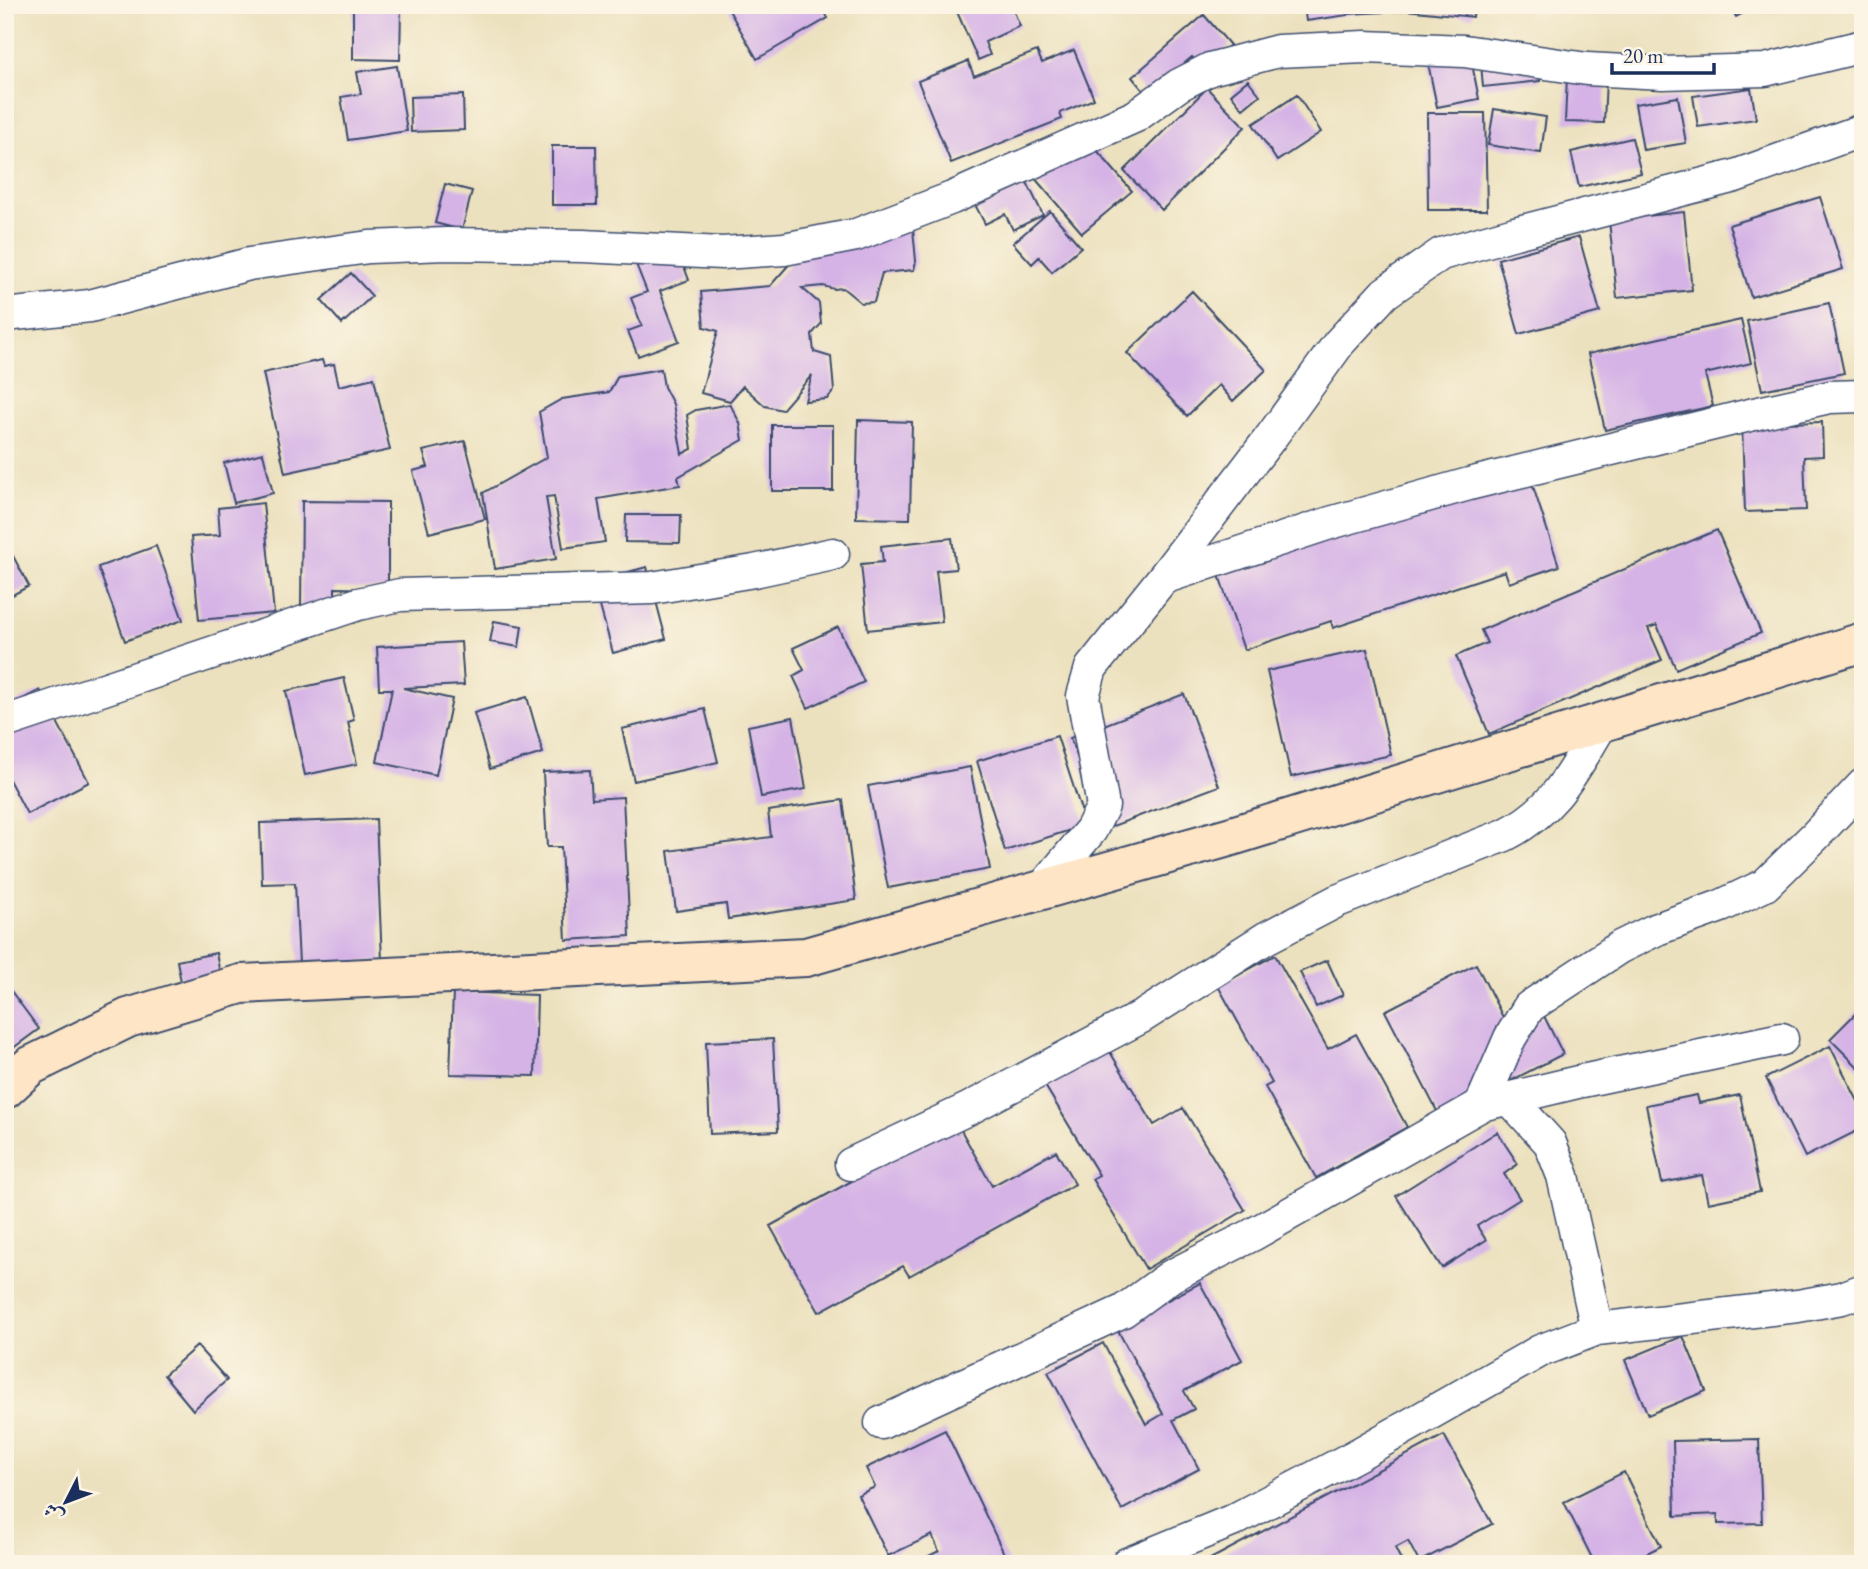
<svg xmlns="http://www.w3.org/2000/svg" width="1868" height="1569" font-family="'EB Garamond',Amiri,serif">
	<style>
		.building { fill: #d5b3e6 }
		.lines { fill: none; stroke-linecap: round; stroke-linejoin: round }
		.street-casing { stroke: #3a4a6c; stroke-width: 35 }
		.secondary-casing { stroke: #3a4a6c; stroke-width: 42 }
		.street { stroke: #fff; stroke-width: 32 }
		.secondary { stroke: #fee5c5; stroke-width: 38 }
	</style>
	<rect width="100%" height="100%" fill="#fcf5e5"/>
	<filter id="ink" filterUnits="userSpaceOnUse"><feTurbulence type="fractalNoise" baseFrequency=".0143" numOctaves="2"/><feDisplacementMap in="SourceGraphic" scale="14" xChannelSelector="R" yChannelSelector="G"/><feConvolveMatrix kernelMatrix="1 2 1 2 8 2 1 2 1" color-interpolation-filters="sRGB"/></filter>
	<filter id="wash" filterUnits="userSpaceOnUse"><feTurbulence type="fractalNoise" baseFrequency=".00686" numOctaves="4" result="noise"/><feDisplacementMap in="SourceGraphic" scale="28" xChannelSelector="R" yChannelSelector="G"/><feGaussianBlur stdDeviation="1.57" result="paint"/><feColorMatrix in="noise" values="0 0 0 0 0 0 0 0 0 0 0 0 0 0 0 0 0 1.4 0 .05"/><feComposite in="paint" operator="in"/></filter>
	<g filter="url(#wash)">
		<rect width="100%" height="100%" fill="#ece1be"/>
		<g id="blocks">
			<path class="building" d="M 726,5 L 821,5 L 828,18 L 757,59 Z
				M 954,5 L 1011,5 L 1020,26 L 985,42 L 990,55 L 978,60 Z
				M 1304,5 L 1346,5 L 1348,15 L 1306,21 Z
				M 1348,5 L 1401,5 L 1402,11 L 1348,14 Z
				M 1406,5 L 1474,5 L 1473,17 L 1406,10 Z
				M 1730,5 L 1759,5 L 1736,17 Z
				M 353,6 L 401,7 L 400,60 L 353,59 Z
				M 1204,15 L 1230,45 L 1202,70 L 1192,57 L 1147,95 L 1132,77 Z
				M 1074,50 L 1094,99 L 1060,113 L 1062,119 L 951,163 L 918,81 L 968,61 L 974,76 L 1037,51 L 1042,63 Z
				M 1470,54 L 1479,99 L 1437,107 L 1428,63 Z
				M 1538,58 L 1540,81 L 1483,87 L 1481,64 Z
				M 397,66 L 407,131 L 348,140 L 341,97 L 361,94 L 357,72 Z
				M 1567,76 L 1606,78 L 1604,123 L 1565,122 Z
				M 1248,80 L 1260,95 L 1243,109 L 1231,94 Z
				M 1207,88 L 1245,127 L 1162,210 L 1124,171 Z
				M 1751,88 L 1756,119 L 1698,127 L 1693,96 Z
				M 463,95 L 464,130 L 411,132 L 410,97 Z
				M 1297,95 L 1321,132 L 1277,161 L 1253,124 Z
				M 1678,97 L 1686,143 L 1643,150 L 1635,104 Z
				M 1494,109 L 1546,117 L 1541,153 L 1488,145 Z
				M 1427,113 L 1485,113 L 1487,210 L 1428,210 Z
				M 1076,126 L 1132,191 L 1082,233 L 1027,169 Z
				M 1632,138 L 1641,173 L 1579,187 L 1571,152 Z
				M 552,146 L 596,146 L 597,205 L 552,205 Z
				M 1020,168 L 1043,215 L 1013,230 L 1005,214 L 985,224 L 969,193 Z
				M 445,184 L 472,191 L 462,230 L 435,223 Z
				M 1820,197 L 1843,269 L 1751,297 L 1729,225 Z
				M 1050,211 L 1081,247 L 1052,272 L 1039,257 L 1032,264 L 1013,243 Z
				M 1684,212 L 1692,290 L 1617,298 L 1609,220 Z
				M 913,229 L 916,261 L 914,270 L 882,273 L 874,302 L 861,303 L 843,288 L 834,289 L 823,286 L 802,288 L 819,303 L 821,324 L 812,334 L 814,352 L 831,357 L 834,391 L 827,399 L 805,401 L 812,375 L 782,410 L 765,406 L 743,386 L 730,401 L 701,393 L 718,331 L 704,327 L 701,292 L 770,286 L 802,250 Z
				M 1579,237 L 1600,312 L 1519,334 L 1498,259 Z
				M 677,248 L 689,280 L 660,291 L 679,341 L 638,356 L 628,331 L 642,326 L 631,298 L 647,292 L 636,264 Z
				M 351,273 L 372,296 L 342,324 L 321,300 Z
				M 1192,291 L 1266,370 L 1233,401 L 1219,385 L 1187,416 L 1127,353 Z
				M 1829,303 L 1844,373 L 1762,390 L 1747,321 Z
				M 1741,320 L 1751,363 L 1705,374 L 1713,406 L 1605,430 L 1588,354 Z
				M 322,360 L 324,366 L 334,364 L 339,386 L 374,378 L 390,450 L 285,473 L 263,373 Z
				M 661,369 L 664,387 L 673,404 L 682,454 L 692,449 L 687,415 L 696,410 L 730,404 L 740,423 L 743,440 L 678,477 L 680,485 L 598,499 L 605,542 L 563,548 L 554,496 L 546,497 L 556,559 L 495,569 L 483,493 L 547,457 L 539,412 L 562,399 L 609,392 L 618,376 Z
				M 858,420 L 912,422 L 910,519 L 856,518 Z
				M 1822,422 L 1823,456 L 1804,457 L 1806,510 L 1745,512 L 1742,424 Z
				M 772,425 L 833,425 L 833,491 L 772,491 Z
				M 465,441 L 485,519 L 429,533 L 413,471 L 428,467 L 423,451 Z
				M 263,453 L 273,493 L 234,503 L 224,463 Z
				M 1526,465 L 1559,566 L 1509,583 L 1505,571 L 1333,628 L 1331,621 L 1244,650 L 1213,557 Z
				M 302,501 L 388,502 L 388,589 L 335,588 L 335,609 L 301,609 Z
				M 263,503 L 274,613 L 199,620 L 191,537 L 220,535 L 218,508 Z
				M 626,515 L 681,515 L 680,543 L 625,542 Z
				M 1717,530 L 1761,633 L 1676,669 L 1657,625 L 1648,628 L 1662,660 L 1489,734 L 1456,656 L 1487,643 L 1481,630 Z
				M 952,538 L 956,569 L 936,571 L 942,622 L 868,630 L 861,564 L 883,562 L 881,546 Z
				M 5,541 L 29,586 L 5,599 Z
				M 156,546 L 183,620 L 125,641 L 98,567 Z
				M 647,567 L 666,639 L 613,653 L 593,581 Z
				M 494,621 L 522,626 L 519,647 L 490,642 Z
				M 838,627 L 864,682 L 808,708 L 793,676 L 804,670 L 793,648 Z
				M 461,642 L 464,685 L 403,688 L 452,699 L 436,775 L 377,762 L 392,689 L 379,689 L 377,647 Z
				M 1367,649 L 1391,755 L 1291,777 L 1267,671 Z
				M 344,678 L 354,720 L 348,722 L 357,764 L 305,775 L 286,691 Z
				M 40,690 L 89,782 L 27,814 L 5,772 L 5,708 Z
				M 1184,694 L 1219,786 L 1105,829 L 1070,738 Z
				M 527,697 L 543,753 L 490,769 L 474,713 Z
				M 705,709 L 718,762 L 634,781 L 622,729 Z
				M 793,717 L 806,789 L 761,797 L 748,726 Z
				M 1057,736 L 1086,825 L 1005,851 L 977,761 Z
				M 970,767 L 990,869 L 888,888 L 868,786 Z
				M 590,770 L 592,799 L 623,797 L 630,936 L 566,940 L 561,847 L 547,847 L 543,772 Z
				M 843,800 L 856,900 L 728,919 L 726,904 L 676,911 L 668,851 L 771,837 L 768,811 Z
				M 376,819 L 382,961 L 299,964 L 295,883 L 262,884 L 260,823 Z
				M 216,953 L 223,990 L 184,997 L 177,961 Z
				M 1275,955 L 1328,1049 L 1356,1034 L 1407,1127 L 1316,1178 L 1265,1087 L 1272,1083 L 1218,986 Z
				M 1327,960 L 1343,995 L 1316,1007 L 1300,972 Z
				M 1476,964 L 1511,1033 L 1544,1016 L 1563,1054 L 1440,1117 L 1385,1011 Z
				M 5,983 L 39,1029 L 5,1054 Z
				M 453,992 L 537,995 L 535,1076 L 450,1074 Z
				M 1863,1006 L 1863,1072 L 1830,1039 Z
				M 773,1039 L 778,1131 L 710,1134 L 706,1042 Z
				M 1104,1042 L 1154,1125 L 1183,1108 L 1245,1210 L 1146,1269 L 1092,1179 L 1099,1175 L 1041,1079 Z
				M 1830,1046 L 1863,1111 L 1863,1128 L 1805,1157 L 1766,1078 Z
				M 1697,1095 L 1699,1103 L 1740,1095 L 1760,1192 L 1708,1203 L 1702,1175 L 1662,1183 L 1646,1105 Z
				M 957,1123 L 992,1186 L 1056,1151 L 1075,1184 L 909,1276 L 903,1266 L 819,1312 L 770,1226 Z
				M 1497,1132 L 1518,1164 L 1504,1174 L 1520,1199 L 1477,1226 L 1486,1240 L 1442,1268 L 1396,1196 Z
				M 1200,1283 L 1242,1360 L 1184,1391 L 1194,1409 L 1173,1420 L 1199,1469 L 1122,1510 L 1048,1372 L 1103,1343 L 1146,1424 L 1163,1414 L 1116,1327 Z
				M 1683,1336 L 1706,1391 L 1648,1415 L 1625,1360 Z
				M 197,1346 L 227,1380 L 193,1410 L 164,1375 Z
				M 945,1430 L 1009,1564 L 913,1564 L 939,1551 L 932,1535 L 888,1556 L 858,1495 L 875,1487 L 866,1468 Z
				M 1444,1435 L 1492,1524 L 1419,1562 L 1408,1541 L 1395,1548 L 1403,1564 L 1201,1564 Z
				M 1759,1439 L 1762,1523 L 1718,1524 L 1718,1514 L 1675,1516 L 1673,1441 Z
				M 1624,1472 L 1661,1546 L 1625,1564 L 1595,1564 L 1564,1502 Z"/>
		</g>
	</g>
	<g filter="url(#ink)">
		<use href="#blocks" fill-opacity="0" stroke="#3a4a6c" stroke-width="2"/>
		<g class="lines">
			<defs>
				<path id="street" d="M 5,315 L 90,306 L 249,264 L 369,247 L 446,244 L 583,246 L 722,253 L 784,249 L 856,235 L 952,198 L 1136,116 L 1179,85 L 1210,69 L 1278,51 L 1365,47 L 1464,51 L 1587,69 L 1663,73 L 1765,70 L 1863,46
					M 1163,578 L 1330,523 L 1469,484 L 1754,414 L 1830,397 L 1863,396
					M 5,722 L 358,604 L 400,595 L 652,588 L 754,571 L 833,554
					M 1040,891 L 1091,830 L 1103,806 L 1083,696 L 1091,668 L 1163,578 L 1271,437 L 1339,343 L 1385,293 L 1441,254 L 1515,233 L 1735,176 L 1863,130
					M 1509,1098 L 1550,1143 L 1563,1176 L 1597,1329
					M 1481,1105 L 1510,1038 L 1529,1007 L 1620,947 L 1657,929 L 1721,906 L 1765,885 L 1815,836 L 1863,785
					M 851,1164 L 970,1108 L 1143,1016 L 1266,938 L 1337,901 L 1505,835 C 1558,808 1573,770 1603,722
					M 881,1423 L 1123,1311 L 1171,1276 L 1252,1235 L 1481,1105 L 1582,1081 L 1782,1039
					M 1127,1564 L 1234,1520 L 1357,1455 L 1540,1351 L 1597,1329 L 1798,1306 L 1842,1298 L 1863,1290"/>
				<path id="secondary" d="M 5,1089 L 30,1066 L 128,1018 L 241,984 L 806,957 L 1232,836 L 1863,642"/>
			</defs>
			<use href="#street" class="street-casing"/>
			<use href="#secondary" class="secondary-casing"/>
			<use href="#street" class="street"/>
			<use href="#secondary" class="secondary"/>
		</g>
	</g>
	<rect width="1868" height="1569" fill="none" stroke="#fcf5e5" stroke-width="28"/>
	<g transform="translate(66 1502) rotate(228)" stroke="#fcf5e5" stroke-width="5" paint-order="stroke">
	<path d="M0-5L12 26L0 18L-12 26Z" fill="#1b2f5e"/>
	<text y="-10" font-size="19" font-weight="bold" text-anchor="middle" fill="#1b2f5e">ش</text>
	</g>
	<path d="M1612 63v10h102v-10" fill="none" stroke="#1b2f5e" stroke-width="3.5"/>
	<text x="1623" y="63" font-size="21" fill="#1b2f5e" stroke="#fcf5e5" stroke-width="5" paint-order="stroke">20 m</text>
</svg>
